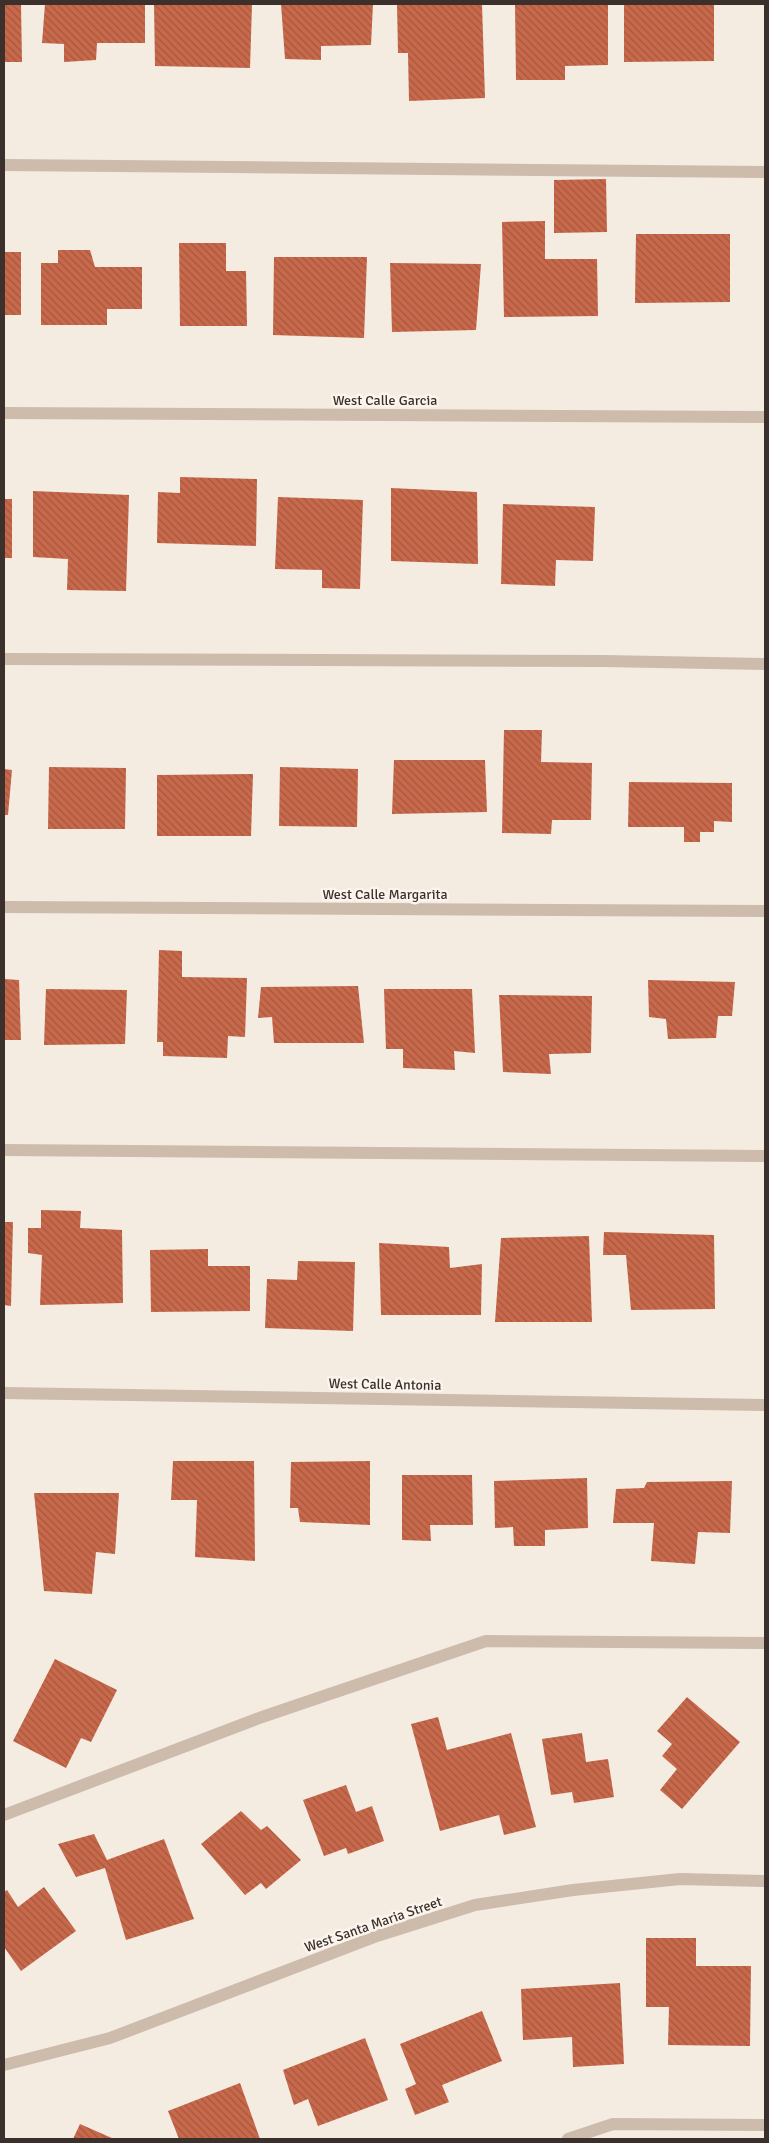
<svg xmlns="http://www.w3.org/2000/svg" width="769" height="2143" font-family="Signika,sans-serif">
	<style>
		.building { fill: url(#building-back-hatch) }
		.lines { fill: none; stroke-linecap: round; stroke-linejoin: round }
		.minor { stroke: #cdbbac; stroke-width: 12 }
		.labels { text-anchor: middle; stroke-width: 5; stroke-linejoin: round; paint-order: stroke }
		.street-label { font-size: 14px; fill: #3b302b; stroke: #fbf5ee }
	</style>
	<defs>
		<pattern id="building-back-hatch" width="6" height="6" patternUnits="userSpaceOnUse" patternTransform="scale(1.25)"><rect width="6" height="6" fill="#c8694b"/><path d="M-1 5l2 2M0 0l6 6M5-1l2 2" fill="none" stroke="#a4573f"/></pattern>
	</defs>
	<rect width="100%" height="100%" fill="#f4ebe1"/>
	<path class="building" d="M 45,4 L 145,4 L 145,43 L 97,43 L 96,60 L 64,62 L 64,44 L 42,43 Z
		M 154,4 L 252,5 L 250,68 L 155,66 Z
		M 281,4 L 373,4 L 371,45 L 321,46 L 321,60 L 285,59 Z
		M 397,4 L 482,4 L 485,98 L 409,101 L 408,53 L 398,53 Z
		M 515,4 L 608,4 L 608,65 L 565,66 L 565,80 L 516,80 Z
		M 624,4 L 714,4 L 714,61 L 624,62 Z
		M 4,5 L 21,5 L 22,62 L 4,62 Z
		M 606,179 L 607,232 L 554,233 L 554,180 Z
		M 545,221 L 545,259 L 597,259 L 598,316 L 504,317 L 502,222 Z
		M 636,234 L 730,234 L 730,302 L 635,303 Z
		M 179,243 L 226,243 L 226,271 L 246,271 L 247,326 L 180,326 Z
		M 58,250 L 90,250 L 95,267 L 142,267 L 142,309 L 107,309 L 107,325 L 41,325 L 41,263 L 58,263 Z
		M 4,252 L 21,252 L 21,315 L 4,315 Z
		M 274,257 L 367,257 L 364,338 L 273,335 Z
		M 390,263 L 481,264 L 476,330 L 392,332 Z
		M 180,477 L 257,479 L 256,546 L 157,543 L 158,492 L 180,493 Z
		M 391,488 L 477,492 L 478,564 L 391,561 Z
		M 33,491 L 129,495 L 126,591 L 67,590 L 68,559 L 33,557 Z
		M 278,497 L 363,500 L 360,589 L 322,588 L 322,570 L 275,569 Z
		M 4,499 L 12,499 L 12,558 L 4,558 Z
		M 503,504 L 595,507 L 593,561 L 556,560 L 555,586 L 501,584 Z
		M 504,730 L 542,730 L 541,762 L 592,763 L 591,820 L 552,820 L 551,834 L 502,833 Z
		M 394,760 L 485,760 L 487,812 L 392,814 Z
		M 49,767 L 126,768 L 125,829 L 48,829 Z
		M 280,767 L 358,769 L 357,827 L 279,826 Z
		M 4,769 L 12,770 L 8,815 L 4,815 Z
		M 253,774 L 251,836 L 157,836 L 157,775 Z
		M 629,782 L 732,783 L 732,822 L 714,821 L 714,832 L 700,832 L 700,842 L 684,842 L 684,827 L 628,827 Z
		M 159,950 L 182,951 L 182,977 L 247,978 L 245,1037 L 228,1036 L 227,1058 L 163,1056 L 163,1042 L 157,1042 Z
		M 4,979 L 19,980 L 21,1040 L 4,1040 Z
		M 648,980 L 735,982 L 732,1016 L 718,1016 L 716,1038 L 668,1039 L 666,1019 L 649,1017 Z
		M 358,986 L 364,1043 L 274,1043 L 272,1017 L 258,1018 L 261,987 Z
		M 46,989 L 127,990 L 125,1044 L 44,1045 Z
		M 384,989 L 472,989 L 475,1053 L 454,1051 L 455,1070 L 403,1068 L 403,1049 L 386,1049 Z
		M 499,995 L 592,996 L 591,1053 L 549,1054 L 551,1074 L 503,1072 Z
		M 41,1210 L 81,1211 L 80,1228 L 122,1230 L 123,1303 L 40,1305 L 42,1255 L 28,1253 L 28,1228 L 41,1228 Z
		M 4,1222 L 13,1222 L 11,1306 L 4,1305 Z
		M 604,1232 L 714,1235 L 715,1309 L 631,1310 L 626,1255 L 603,1255 Z
		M 589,1236 L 592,1322 L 495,1322 L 501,1238 Z
		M 379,1243 L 449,1247 L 450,1268 L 482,1264 L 481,1315 L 381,1315 Z
		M 208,1249 L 208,1266 L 250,1266 L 250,1311 L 151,1312 L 150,1250 Z
		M 298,1261 L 355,1262 L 353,1331 L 265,1328 L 267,1279 L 297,1280 Z
		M 173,1461 L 254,1461 L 255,1561 L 195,1557 L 197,1500 L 171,1500 Z
		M 370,1461 L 370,1525 L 300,1522 L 298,1508 L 290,1508 L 291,1462 Z
		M 402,1475 L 472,1475 L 473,1525 L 430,1525 L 431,1541 L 402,1540 Z
		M 587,1478 L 588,1528 L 545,1530 L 545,1546 L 514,1546 L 513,1527 L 495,1528 L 494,1481 Z
		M 732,1481 L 730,1533 L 698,1532 L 695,1564 L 651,1561 L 654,1523 L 613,1523 L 616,1489 L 644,1488 L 647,1482 Z
		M 34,1493 L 119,1493 L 115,1554 L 96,1552 L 92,1594 L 44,1591 Z
		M 55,1659 L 117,1690 L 91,1742 L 81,1738 L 66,1768 L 13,1741 Z
		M 687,1697 L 740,1742 L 682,1809 L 660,1790 L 677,1769 L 662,1756 L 672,1744 L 657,1731 Z
		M 438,1717 L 447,1750 L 511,1733 L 536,1827 L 504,1835 L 499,1815 L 440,1831 L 411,1724 Z
		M 582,1733 L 586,1762 L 608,1759 L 614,1797 L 574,1803 L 572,1792 L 551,1795 L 542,1739 Z
		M 346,1785 L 356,1812 L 372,1806 L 384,1841 L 348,1854 L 346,1848 L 324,1856 L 303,1800 Z
		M 241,1811 L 261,1830 L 267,1826 L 301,1860 L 266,1889 L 261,1883 L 245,1895 L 201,1844 Z
		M 94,1834 L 107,1860 L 164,1839 L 194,1919 L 126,1940 L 105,1868 L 76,1877 L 58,1844 Z
		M 44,1887 L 76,1931 L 21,1971 L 4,1947 L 4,1892 L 7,1890 L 18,1907 Z
		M 646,1938 L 696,1938 L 696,1966 L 751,1966 L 750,2046 L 668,2045 L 669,2007 L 646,2007 Z
		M 620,1983 L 624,2064 L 573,2067 L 572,2037 L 523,2040 L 521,1989 Z
		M 482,2011 L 502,2061 L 442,2085 L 449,2102 L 415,2115 L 405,2089 L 416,2084 L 400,2044 Z
		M 365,2038 L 388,2100 L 318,2126 L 308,2099 L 294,2105 L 283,2070 Z
		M 240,2083 L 260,2139 L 179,2139 L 168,2111 Z
		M 80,2124 L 114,2139 L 73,2139 Z"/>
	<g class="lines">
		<path class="minor" d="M 4,165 L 765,172
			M 4,413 L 765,417
			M 4,659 L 604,661 L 765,664
			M 4,907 L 765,911
			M 4,1150 L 765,1156
			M 4,1393 L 765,1405
			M 4,1815 L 262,1717 L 486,1641 L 765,1643
			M 4,2065 L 110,2038 L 377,1936 L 475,1905 L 573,1890 L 680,1879 L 765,1881
			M 568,2139 L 613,2124 L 765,2125"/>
	</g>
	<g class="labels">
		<g class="street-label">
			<text x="385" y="405">West Calle Garcia</text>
			<text x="385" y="899">West Calle Margarita</text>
			<text transform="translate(385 1384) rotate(1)" y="5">West Calle Antonia</text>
			<text transform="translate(373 1924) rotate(-19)" y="5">West Santa Maria Street</text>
		</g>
	</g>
	<rect width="769" height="2143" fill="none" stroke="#3b302b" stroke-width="10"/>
</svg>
